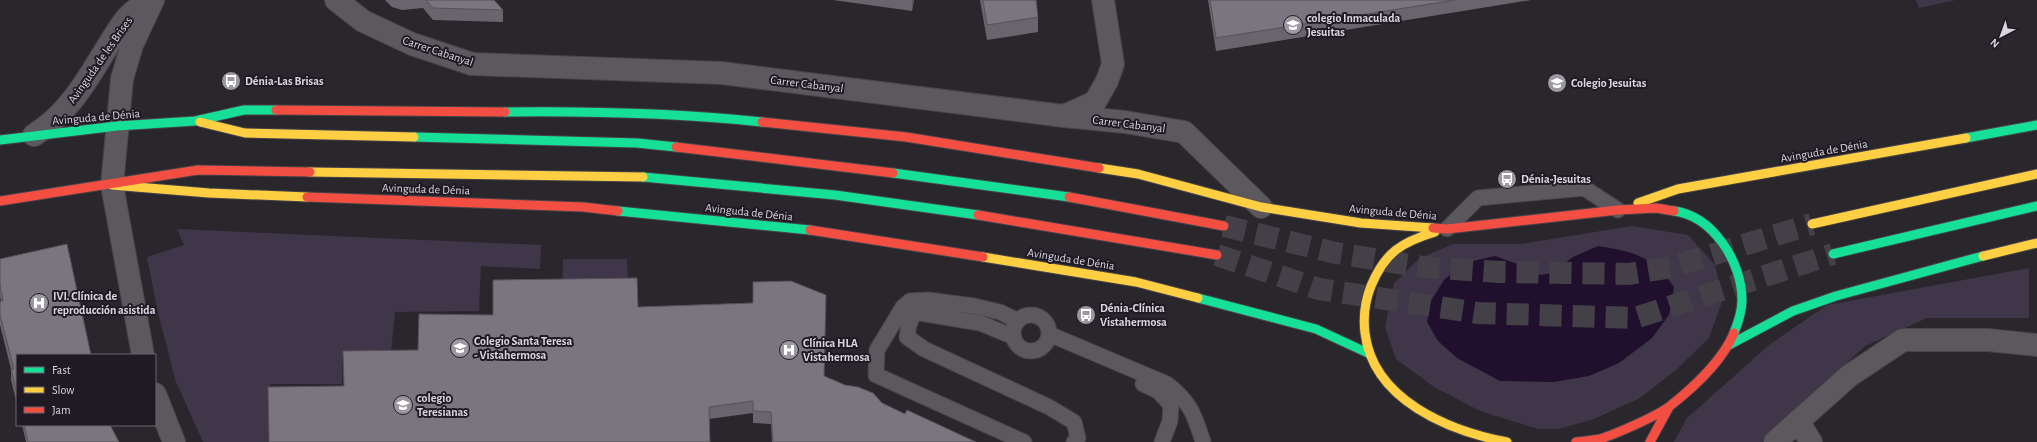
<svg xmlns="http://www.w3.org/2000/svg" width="2037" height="442" font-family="'Alegreya Sans',sans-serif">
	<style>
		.green { fill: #3f3649 }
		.water { fill: #20102d }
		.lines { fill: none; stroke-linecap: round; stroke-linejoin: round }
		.primary-tunnel { stroke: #444047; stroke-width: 22; stroke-dasharray: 22 11; stroke-linecap: butt }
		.lane-casing { stroke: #464349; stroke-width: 17 }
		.street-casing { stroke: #464349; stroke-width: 24 }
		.fast-casing { stroke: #464349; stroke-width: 11 }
		.slow-casing { stroke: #464349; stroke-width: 11 }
		.jam-casing { stroke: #464349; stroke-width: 11 }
		.lane { stroke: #5b595d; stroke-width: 15 }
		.street { stroke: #5b595d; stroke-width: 22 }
		.fast { stroke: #16e098; stroke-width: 9 }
		.slow { stroke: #ffcf43; stroke-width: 9 }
		.jam { stroke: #f24e42; stroke-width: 9 }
		.wall { fill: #69656d }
		.shaded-wall { fill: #555259 }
		.building { fill: #7a757f; stroke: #555259 }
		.labels { text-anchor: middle; stroke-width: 4; stroke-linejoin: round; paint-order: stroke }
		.poi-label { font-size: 12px; font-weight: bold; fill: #dad6de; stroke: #201a25; text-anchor: start }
		.street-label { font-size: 12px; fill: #dad6de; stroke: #201a25 }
	</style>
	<rect width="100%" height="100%" fill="#29262c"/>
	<path class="green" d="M 1916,0 L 1956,0 L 1919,8 Z
		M 1632,226 L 1688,235 L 1715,265 L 1723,299 L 1709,338 L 1676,370 L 1640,398 L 1594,419 L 1559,429 L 1538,429 L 1480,411 L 1434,387 L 1396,359 L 1385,327 L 1394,283 L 1420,258 L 1453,244 L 1521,244 Z
		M 177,229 L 541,245 L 540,269 L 481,266 L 479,311 L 395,312 L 391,352 L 343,351 L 342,384 L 270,384 L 268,442 L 203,442 L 176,382 L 158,313 L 147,257 L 184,245 Z
		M 563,259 L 627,259 L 628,289 L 562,291 Z
		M 2029,268 L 2029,318 L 1927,318 L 1865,346 L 1762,442 L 1674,442 L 1687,418 L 1769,345 L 1827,305 Z"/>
	<path class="water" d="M 1598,246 C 1635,252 1652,256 1674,287 L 1669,315 L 1652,338 L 1619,363 L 1589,376 L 1554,382 L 1500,381 L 1457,358 L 1438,341 L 1427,322 L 1430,302 L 1444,280 L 1464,263 L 1495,256 L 1520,265 L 1540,275 L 1552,273 L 1573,257 Z"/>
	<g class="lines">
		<path class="primary-tunnel" d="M 1224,226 L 1336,253 L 1424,267 L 1500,272 L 1629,274 L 1672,267 L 1812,224
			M 1217,255 L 1319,289 L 1478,313 L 1635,318 L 1833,254"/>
		<defs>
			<path id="lane" d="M 1447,229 L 1478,198 L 1584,188 L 1618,210
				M1013 333a18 18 0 1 1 36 0a18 18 0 1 1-36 0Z
				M 1018,321 L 1000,312 L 974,306 L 928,300 L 910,301 L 903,307 L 877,350 L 876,375 L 1024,442
				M 1049,334 L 1167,384 C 1190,401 1195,416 1203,442
				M 1014,337 L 980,323 L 914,312 L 909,325 L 907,337 L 924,349 L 1049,407 L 1074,422 L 1078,438 L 1074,442
				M 1143,384 L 1158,391 L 1171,405 L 1170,421 L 1162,442"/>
			<path id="street" d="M 336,0 L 363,21 L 412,44 L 472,64 L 722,73 L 1064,116 L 1125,122 L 1184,132 L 1261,207
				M 1064,116 L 1095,102 L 1107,81 L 1113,64 L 1103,0
				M 34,135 C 78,108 96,60 125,20 C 131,12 141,6 149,0
				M 143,355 L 112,185 L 122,79 L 132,45 L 153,0
				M 155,394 L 174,442
				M 1798,421 L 1811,442
				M 1775,442 L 1849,376 L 1903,340 L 1988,340 L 2037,345"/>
			<path id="fast" d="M 505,112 C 591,111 677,113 762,122
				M 414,137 L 637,143 L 676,147
				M 1966,138 L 2037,125
				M 0,140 L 117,126 L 195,121 L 244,110 L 276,110
				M 893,173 L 1069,197
				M 643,177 L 835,195 L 978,215
				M 618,211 L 810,230
				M 1674,211 C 1713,216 1742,262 1742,300 C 1742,311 1738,323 1734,333
				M 1833,254 L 2037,206
				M 1198,298 L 1316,329 L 1370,354
				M 1729,345 L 1793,311 L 1836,296 L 1983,256"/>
			<path id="slow" d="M 200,122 L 245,133 L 414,137
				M 1099,168 L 1138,174 L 1261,207 L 1361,223 L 1433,228
				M 310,172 L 643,177
				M 112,185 L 209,193 L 307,197
				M 1638,203 L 1678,189 L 1966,138
				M 1812,224 L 2037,174
				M 1435,232 C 1402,242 1385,252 1371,286 C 1365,301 1363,317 1365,333 C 1373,400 1449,431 1507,442
				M 1983,256 L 2037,243
				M 983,257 L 1136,282 L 1198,298"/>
			<path id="jam" d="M 276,110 L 505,112
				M 762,122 L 906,137 L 1099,168
				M 676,147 L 893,173
				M 307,197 L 583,207 L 618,211
				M 1069,197 L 1224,226
				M 0,201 L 198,170 L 310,172
				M 978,215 L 1217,255
				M 1433,228 L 1447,229 L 1618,210 L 1656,208 L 1674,211
				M 810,230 L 983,257
				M 1576,442 C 1585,441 1595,440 1603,438 C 1620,432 1657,416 1670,406 C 1693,388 1723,360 1734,333
				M 1650,442 L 1669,407"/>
		</defs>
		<use href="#lane" class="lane-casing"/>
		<use href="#street" class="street-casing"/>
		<use href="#fast" class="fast-casing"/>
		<use href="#slow" class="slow-casing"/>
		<use href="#jam" class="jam-casing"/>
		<use href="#lane" class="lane"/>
		<use href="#street" class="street"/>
		<use href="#fast" class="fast"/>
		<use href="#slow" class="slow"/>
		<use href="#jam" class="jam"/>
	</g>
	<path class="wall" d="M 385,0 L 494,0 L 503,10 L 503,22 L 433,20 L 423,8 L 402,10 L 392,7 Z
		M 833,0 L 914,0 L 912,11 Z
		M 980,0 L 1036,0 L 1038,17 L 1038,32 L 987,40 Z
		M 1208,0 L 1531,0 L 1216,51 Z
		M 0,259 L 17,355 L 17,404 L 11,380 L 11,369 L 0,325 L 0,301 L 1,301 L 0,296 Z
		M 638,307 L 824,376 L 905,414 L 976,442 L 772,442 L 771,424 L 753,423 L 753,413 L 709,419 L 344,386 L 418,350 L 493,315 Z
		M 22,425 L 110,425 L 119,442 L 26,442 Z"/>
	<path class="shaded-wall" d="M 912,0 L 914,0 L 912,11 Z"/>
	<path class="building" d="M 426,0 L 494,0 L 503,10 L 433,8 Z
		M 983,0 L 1036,0 L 1038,17 L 987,25 Z
		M 1210,0 L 1455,0 L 1216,38 Z
		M 67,244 L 91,355 L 17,355 L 17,394 L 11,369 L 14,369 L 0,315 L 0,301 L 3,301 L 0,285 L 0,259 Z
		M 637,278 L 638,307 L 753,303 L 753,282 L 791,281 L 826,295 L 824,376 L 845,385 L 858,387 L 873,393 L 882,403 L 905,414 L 907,410 L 976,442 L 773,442 L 771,412 L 753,411 L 753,401 L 709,407 L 710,442 L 269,442 L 268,387 L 344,386 L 343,351 L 418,350 L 419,314 L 493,315 L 493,280 Z
		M 24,425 L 110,425 L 119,442 L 28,442 Z"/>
	<defs>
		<symbol id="school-disc" viewBox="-11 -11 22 22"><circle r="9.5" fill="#9c98a0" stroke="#201a25"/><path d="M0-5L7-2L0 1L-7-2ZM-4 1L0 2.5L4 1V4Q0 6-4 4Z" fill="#fff"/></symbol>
		<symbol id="bus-disc" viewBox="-11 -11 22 22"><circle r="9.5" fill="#9c98a0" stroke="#201a25"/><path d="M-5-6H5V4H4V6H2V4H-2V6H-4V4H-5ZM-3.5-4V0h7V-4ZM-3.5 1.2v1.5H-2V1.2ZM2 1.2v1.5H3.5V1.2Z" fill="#fff"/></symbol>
		<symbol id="hospital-disc" viewBox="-11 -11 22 22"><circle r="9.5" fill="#9c98a0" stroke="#201a25"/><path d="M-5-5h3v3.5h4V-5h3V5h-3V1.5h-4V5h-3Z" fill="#fff"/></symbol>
	</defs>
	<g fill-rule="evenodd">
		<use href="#school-disc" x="1282" y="14" width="22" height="22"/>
		<use href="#bus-disc" x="220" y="70" width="22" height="22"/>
		<use href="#school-disc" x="1546" y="72" width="22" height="22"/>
		<use href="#bus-disc" x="1496" y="168" width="22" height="22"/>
		<use href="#hospital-disc" x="28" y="292" width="22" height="22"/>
		<use href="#bus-disc" x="1075" y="304" width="22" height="22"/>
		<use href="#school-disc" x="449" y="337" width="22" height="22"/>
		<use href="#hospital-disc" x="778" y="339" width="22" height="22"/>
		<use href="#school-disc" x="392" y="394" width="22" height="22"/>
	</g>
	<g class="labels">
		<g class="poi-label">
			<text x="1307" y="22">colegio Inmaculada<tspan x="1307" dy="14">Jesuitas</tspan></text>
			<text x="245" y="85">Dénia-Las Brisas</text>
			<text x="1571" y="87">Colegio Jesuitas</text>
			<text x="1521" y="183">Dénia-Jesuitas</text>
			<text x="53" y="300">IVI. Clínica de<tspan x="53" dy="14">reproducción asistida</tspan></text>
			<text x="1100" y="312">Dénia-Clínica<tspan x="1100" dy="14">Vistahermosa</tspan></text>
			<text x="474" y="345">Colegio Santa Teresa<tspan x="474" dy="14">- Vistahermosa</tspan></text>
			<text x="803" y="347">Clínica HLA<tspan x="803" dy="14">Vistahermosa</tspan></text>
			<text x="417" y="402">colegio<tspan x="417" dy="14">Teresianas</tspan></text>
		</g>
		<g class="street-label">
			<text transform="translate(438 51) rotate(18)" y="4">Carrer Cabanyal</text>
			<text transform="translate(100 60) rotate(-55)" y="4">Avinguda de les Brises</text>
			<text transform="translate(807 84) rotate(7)" y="4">Carrer Cabanyal</text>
			<text transform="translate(96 117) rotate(-5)" y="4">Avinguda de Dénia</text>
			<text transform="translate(1129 124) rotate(7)" y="4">Carrer Cabanyal</text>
			<text transform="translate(1824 151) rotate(-10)" y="4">Avinguda de Dénia</text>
			<text transform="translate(426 189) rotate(2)" y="4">Avinguda de Dénia</text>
			<text transform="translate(749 212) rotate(6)" y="4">Avinguda de Dénia</text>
			<text transform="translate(1393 212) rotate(5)" y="4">Avinguda de Dénia</text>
			<text transform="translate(1071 259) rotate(9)" y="4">Avinguda de Dénia</text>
		</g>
	</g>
	<rect x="16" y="354" width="140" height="72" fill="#201a25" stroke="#6a656f"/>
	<rect x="24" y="367" width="20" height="6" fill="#16e098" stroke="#6a656f"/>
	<text x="52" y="374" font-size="12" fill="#dad6de">Fast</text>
	<rect x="24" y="387" width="20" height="6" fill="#ffcf43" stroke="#6a656f"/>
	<text x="52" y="394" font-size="12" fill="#dad6de">Slow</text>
	<rect x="24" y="407" width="20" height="6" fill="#f24e42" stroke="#6a656f"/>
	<text x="52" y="414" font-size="12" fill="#dad6de">Jam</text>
	<g transform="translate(2001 36) rotate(221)" stroke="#201a25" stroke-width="3" paint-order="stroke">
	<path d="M0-3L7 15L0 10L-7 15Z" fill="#dad6de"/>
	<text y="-6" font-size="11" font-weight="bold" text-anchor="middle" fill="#dad6de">N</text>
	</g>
</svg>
